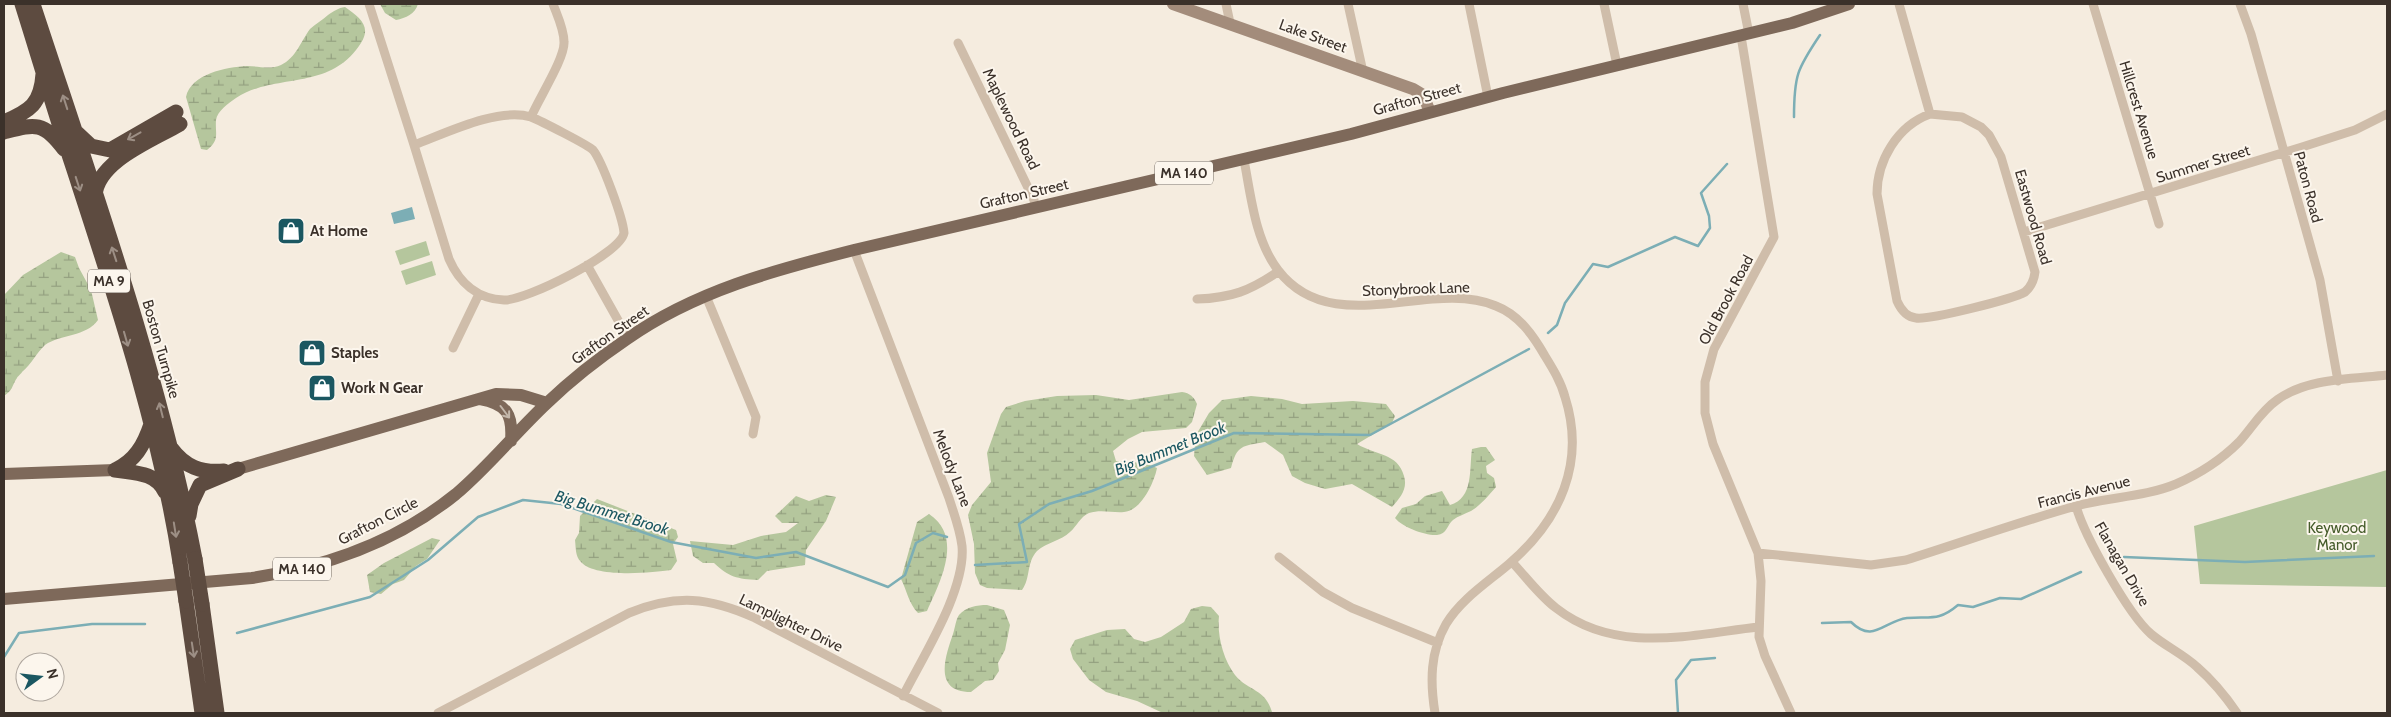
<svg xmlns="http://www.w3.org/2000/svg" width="2391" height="717" font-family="Cabin,sans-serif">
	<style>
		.wetland { fill: url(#wetland-marsh) }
		.park { fill: #b5c69d }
		.water { fill: #7caeb5 }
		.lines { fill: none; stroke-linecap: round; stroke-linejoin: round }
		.stream { stroke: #7caeb5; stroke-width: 2.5 }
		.street { stroke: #cfbdaa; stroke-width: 9 }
		.secondary { stroke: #a38c7b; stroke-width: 12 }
		.primary { stroke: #7e695a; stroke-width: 12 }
		.highway { stroke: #5d4b40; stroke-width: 15 }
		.highway-bridge { stroke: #5d4b40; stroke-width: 15 }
		.oneway { stroke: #9d8f85 }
		.oneway2 { stroke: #c3b7ab }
		.labels { text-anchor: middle; stroke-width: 4; stroke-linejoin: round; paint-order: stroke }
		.shield { fill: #fcf6ed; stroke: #756c64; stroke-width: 1 }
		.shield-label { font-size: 14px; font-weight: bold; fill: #3b312a }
		.street-label { font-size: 15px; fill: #3b312a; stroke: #fcf6ed }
		.poi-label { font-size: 15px; font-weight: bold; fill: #3b312a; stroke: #fcf6ed; text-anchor: start }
		.park-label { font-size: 15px; fill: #465c2b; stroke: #fcf6ed }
		.water-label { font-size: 16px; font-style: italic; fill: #1b5761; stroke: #fcf6ed }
	</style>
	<defs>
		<pattern id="wetland-marsh" width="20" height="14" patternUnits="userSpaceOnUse" patternTransform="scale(1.25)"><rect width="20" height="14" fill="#b5c69d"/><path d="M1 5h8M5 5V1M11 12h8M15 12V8" fill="none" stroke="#94a180"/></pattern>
	</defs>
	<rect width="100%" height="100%" fill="#f5ecdf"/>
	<path class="wetland" d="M 380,4 L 418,4 C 415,14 406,18 396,20 L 385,13 Z
		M 345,7 C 359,17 372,26 361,43 C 330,92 276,72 236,98 C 229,103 217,111 216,120 C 215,134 220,140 207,150 L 201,149 L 186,97 C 191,74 226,67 247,66 C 258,66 270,70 281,65 C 296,58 301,41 310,29 C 315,24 323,20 328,15 C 334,11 338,8 345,7 Z
		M 61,252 L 75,257 L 79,268 L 91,290 L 98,320 C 86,337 61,334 45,345 C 37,352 31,365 22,372 C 22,373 17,377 17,378 C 11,387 14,389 4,396 L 4,295 L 23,275 Z
		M 1182,392 C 1190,393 1194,397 1197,404 L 1192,422 L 1186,428 L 1142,432 L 1128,439 L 1113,451 L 1116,461 L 1145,463 L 1157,468 C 1154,483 1141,511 1124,512 C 1112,513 1101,509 1089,513 C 1080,517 1077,526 1070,532 C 1061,541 1047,542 1037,551 C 1026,563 1031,578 1022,590 L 987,588 L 980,585 L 975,573 L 974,544 L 968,515 L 972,505 L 991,482 L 987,453 L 1001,414 L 1006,407 L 1025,401 L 1057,396 L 1096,395 L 1129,400 Z
		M 1251,396 L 1282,399 L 1302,404 L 1353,401 L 1386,404 L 1395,416 L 1392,423 L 1357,444 C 1375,455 1398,453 1404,476 C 1408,489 1400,498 1392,507 L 1352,484 L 1325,489 L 1305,483 L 1292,476 L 1283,455 L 1265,442 C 1242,446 1237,445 1231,468 L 1207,475 L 1194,456 L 1196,435 L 1209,413 L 1222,400 Z
		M 1481,447 L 1486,447 L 1495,460 L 1486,466 L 1487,473 L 1494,478 L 1496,487 C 1488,496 1481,505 1471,511 C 1465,514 1458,516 1453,520 C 1447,525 1447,534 1437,535 C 1426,536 1402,527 1395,518 L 1402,508 L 1416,504 L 1425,496 L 1442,491 L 1450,505 C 1474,498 1469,469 1472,449 Z
		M 826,495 L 836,497 L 826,521 L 806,550 L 805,565 L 767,571 L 758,580 C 737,579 729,577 714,563 L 703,563 L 693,556 L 690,541 L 733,545 L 761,536 L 786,532 L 798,523 L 782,523 L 775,516 L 796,496 L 809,501 Z
		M 597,499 L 676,530 L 678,537 L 673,544 L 677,561 L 671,570 C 651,573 595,578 581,562 C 575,556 576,548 575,540 L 579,533 L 580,516 Z
		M 929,514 C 964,537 940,582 927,611 L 918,613 C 909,604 907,591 901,579 L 917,522 Z
		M 432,538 L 440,540 L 427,559 L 416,566 L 404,580 L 393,584 L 381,594 L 370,592 L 367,575 L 384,563 Z
		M 987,605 L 1004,610 L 1010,625 L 1005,650 L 998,663 L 999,671 L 993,680 L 985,681 L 971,692 C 933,692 945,657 953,634 C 955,628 956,619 959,615 C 966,607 977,605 987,605 Z
		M 1202,606 L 1211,607 L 1219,616 C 1217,635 1223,659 1235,675 C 1249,692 1265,688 1272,712 L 1271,713 L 1163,713 L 1137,701 L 1106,692 L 1089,680 L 1073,659 L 1070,649 L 1075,640 L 1107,630 L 1125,629 L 1134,639 L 1145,642 L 1161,637 L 1184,622 L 1191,609 Z"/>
	<path class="park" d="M 426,241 L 430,255 L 400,265 L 395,251 Z
		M 432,261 L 436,275 L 406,285 L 401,271 Z
		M 2387,470 L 2387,587 L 2200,584 L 2194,526 Z"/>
	<path class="water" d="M 412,207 L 415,219 L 394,224 L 391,213 Z"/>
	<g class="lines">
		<path class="stream" d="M 1794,117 C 1794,76 1797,69 1820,35
			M 1548,333 L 1557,325 L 1565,303 L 1593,264 L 1608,267 L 1675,237 L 1698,246 L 1710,228 L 1709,216 L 1701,193 L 1727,164
			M 2124,557 L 2245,562 L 2374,556
			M 975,565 L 1027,562 L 1019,524 L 1049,504 L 1092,491 L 1234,433 L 1370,435 L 1529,349
			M 1822,623 L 1851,622 C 1873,644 1884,621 1907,618 C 1930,616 1938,622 1958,605 L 1973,607 L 2000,598 L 2021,599 L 2081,572
			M 237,633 L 370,597 L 428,560 L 478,517 L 523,500 L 561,504 L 671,542 L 756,558 L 796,552 L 888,587 L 905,575 L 916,543 L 933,533 L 947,537
			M 4,657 L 19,633 L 92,624 L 145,624
			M 1678,713 L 1676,680 L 1691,660 L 1715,658"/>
		<path class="street" d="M 369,4 L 414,145 C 446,133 498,107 531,117 C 539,98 565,58 564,42 C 564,29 557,15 553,4
			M 1226,4 L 1230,23
			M 1348,4 L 1363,72
			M 1469,4 L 1488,97
			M 1604,4 L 1617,65
			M 1743,4 L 1749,34
			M 1899,4 L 1930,114
			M 2093,4 L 2159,224
			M 2240,4 L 2251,34 L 2320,280 L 2338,381
			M 1741,36 L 1774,237 L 1714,349 L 1705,382 L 1705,413 L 1713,444 L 1758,553 L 1761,581 L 1759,637 L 1765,656 L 1791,713
			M 958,43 L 1034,200 L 1035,208
			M 1930,114 L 1962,117 L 1981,127 L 1989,135 L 2001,157 L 2035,272 C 2034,280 2031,287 2025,292 C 2013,299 1930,320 1916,318 C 1906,317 1901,310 1897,301 L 1877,194 C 1877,161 1897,126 1930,114 Z
			M 414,145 L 449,259 C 459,282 477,299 504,300 C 525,301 620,254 624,233 C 623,218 602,161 593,150 C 588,145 541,121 531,117
			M 1244,160 C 1251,196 1255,240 1278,270 C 1332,341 1430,278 1496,306 C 1519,315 1533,335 1545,356 C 1553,369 1561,382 1565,397 C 1586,463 1560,520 1509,564 C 1488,582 1461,599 1446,624 C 1430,652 1430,682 1435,713
			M 2024,232 L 2302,147 L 2355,130 L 2387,114
			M 854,250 L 949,498 C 954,514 960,529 962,546 C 966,590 923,656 903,696
			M 587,265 L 628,338
			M 706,296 L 756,417 L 753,434
			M 1197,299 C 1231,298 1250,291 1279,271
			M 453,348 L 479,294
			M 2076,506 C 2084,535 2128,614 2151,634 C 2165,646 2183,654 2197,667 C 2212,680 2226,697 2237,713
			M 1758,553 L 1871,565 L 1906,560 C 1963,542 2019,522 2076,506 C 2109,497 2145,497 2176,484 C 2199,474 2221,460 2239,442 C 2252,428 2261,411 2277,400 C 2307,378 2352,379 2387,375
			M 1279,557 L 1323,592 L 1352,608 L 1438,643
			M 1512,562 C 1526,577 1540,596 1556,608 C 1616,655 1689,635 1758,627
			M 438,713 L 629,613 C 676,594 709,597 755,618 L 938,713"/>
		<path class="secondary" d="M 1173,4 L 1413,89 L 1423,95 L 1430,112"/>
		<path class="primary" d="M 480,399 C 507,404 513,414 511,441
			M 238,469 L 496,394 L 521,395 L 547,403
			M 4,474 L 115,470
			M 4,599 L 252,578 C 325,567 398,541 456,494 C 489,466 516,432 547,403 C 571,380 599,358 627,339 C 695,291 775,270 854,250 L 1351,134 L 1503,93 L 1792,23 L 1849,4"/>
		<path class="highway" d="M 22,4 C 39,58 55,113 73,167 C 115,296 159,427 180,562
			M 33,4 C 93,187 159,370 195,559
			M 4,122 C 30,111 41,104 43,74
			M 4,132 C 35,124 43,121 64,149
			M 76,132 L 91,146 L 110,150 L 176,112
			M 95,196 C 97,161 153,140 180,124
			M 171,448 C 185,467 201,473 224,471
			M 115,470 C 134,473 156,472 165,492
			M 115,470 C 135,461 144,445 151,424
			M 189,516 L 191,504 L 200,485 L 238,469
			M 186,601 L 202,713
			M 202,604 L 217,713"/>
		<path class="highway-bridge" d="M 195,559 L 202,604
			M 180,562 L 186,601"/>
	</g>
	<defs><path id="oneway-shaft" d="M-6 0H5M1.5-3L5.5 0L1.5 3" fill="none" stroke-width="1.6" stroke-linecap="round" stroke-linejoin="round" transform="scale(1.25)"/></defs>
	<g class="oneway">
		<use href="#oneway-shaft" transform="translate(65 102) rotate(-108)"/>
		<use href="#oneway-shaft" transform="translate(134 136) rotate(151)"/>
		<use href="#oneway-shaft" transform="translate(78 184) rotate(72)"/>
		<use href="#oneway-shaft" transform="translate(114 254) rotate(-108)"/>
		<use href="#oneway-shaft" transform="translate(126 339) rotate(74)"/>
		<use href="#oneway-shaft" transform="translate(161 410) rotate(-104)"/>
		<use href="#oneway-shaft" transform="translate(175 530) rotate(81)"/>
		<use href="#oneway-shaft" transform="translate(193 650) rotate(81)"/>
	</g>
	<use class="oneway2" href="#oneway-shaft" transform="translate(505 412) rotate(53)"/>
	<defs>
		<symbol id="shop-square" viewBox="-11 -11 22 22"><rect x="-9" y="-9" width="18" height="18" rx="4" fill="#1b5761" stroke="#fcf6ed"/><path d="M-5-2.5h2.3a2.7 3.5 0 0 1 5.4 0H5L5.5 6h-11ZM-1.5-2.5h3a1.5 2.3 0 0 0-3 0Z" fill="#fff"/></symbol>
	</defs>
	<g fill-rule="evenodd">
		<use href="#shop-square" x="275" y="215" width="32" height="32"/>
		<use href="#shop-square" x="296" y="337" width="32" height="32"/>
		<use href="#shop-square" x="306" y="372" width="32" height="32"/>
	</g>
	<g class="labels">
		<g class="shield">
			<rect x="1155" y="161.5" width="58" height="23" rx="4"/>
			<rect x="88" y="269.5" width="42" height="23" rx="4"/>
			<rect x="273" y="557.5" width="58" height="23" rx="4"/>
		</g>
		<g class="shield-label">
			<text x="1184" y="178">MA 140</text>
			<text x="109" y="286">MA 9</text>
			<text x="302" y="574">MA 140</text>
		</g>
		<g class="street-label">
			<text transform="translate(1313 36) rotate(20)" y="5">Lake Street</text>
			<text transform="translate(1417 99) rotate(-15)" y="5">Grafton Street</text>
			<text transform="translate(2139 110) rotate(73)" y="5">Hillcrest Avenue</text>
			<text transform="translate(1011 119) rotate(64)" y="5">Maplewood Road</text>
			<text transform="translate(2203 164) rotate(-17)" y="5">Summer Street</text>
			<text transform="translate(2308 187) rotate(75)" y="5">Paton Road</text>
			<text transform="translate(1024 194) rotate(-13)" y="5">Grafton Street</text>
			<text transform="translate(2033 217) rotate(74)" y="5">Eastwood Road</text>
			<text transform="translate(1416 289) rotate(-2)" y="5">Stonybrook Lane</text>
			<text transform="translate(1726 300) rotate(-62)" y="5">Old Brook Road</text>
			<text transform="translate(610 335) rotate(-35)" y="5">Grafton Street</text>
			<text transform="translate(161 349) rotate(74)" y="5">Boston Turnpike</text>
			<text transform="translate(952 468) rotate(69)" y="5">Melody Lane</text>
			<text transform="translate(2084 492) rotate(-14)" y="5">Francis Avenue</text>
			<text transform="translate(378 521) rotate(-27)" y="5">Grafton Circle</text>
			<text transform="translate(2122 564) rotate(60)" y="5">Flanagan Drive</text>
			<text transform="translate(791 623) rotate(26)" y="5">Lamplighter Drive</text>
		</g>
		<g class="poi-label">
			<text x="310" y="236">At Home</text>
			<text x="331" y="358">Staples</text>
			<text x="341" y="393">Work N Gear</text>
		</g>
		<g class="park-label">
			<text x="2337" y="533">Keywood<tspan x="2337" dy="17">Manor</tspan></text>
		</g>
		<g class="water-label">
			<text transform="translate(1170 448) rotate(-22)" y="6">Big Bummet Brook</text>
			<text transform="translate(612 512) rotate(17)" y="6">Big Bummet Brook</text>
		</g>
	</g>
	<rect width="2391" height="717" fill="none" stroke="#3b312a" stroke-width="10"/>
	<g transform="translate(40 677) rotate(75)"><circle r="24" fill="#fcf6ed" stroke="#afa79f"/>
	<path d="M0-4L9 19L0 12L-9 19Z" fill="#1b5761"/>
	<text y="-8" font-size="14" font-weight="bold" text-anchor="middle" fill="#3b312a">N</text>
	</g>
</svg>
